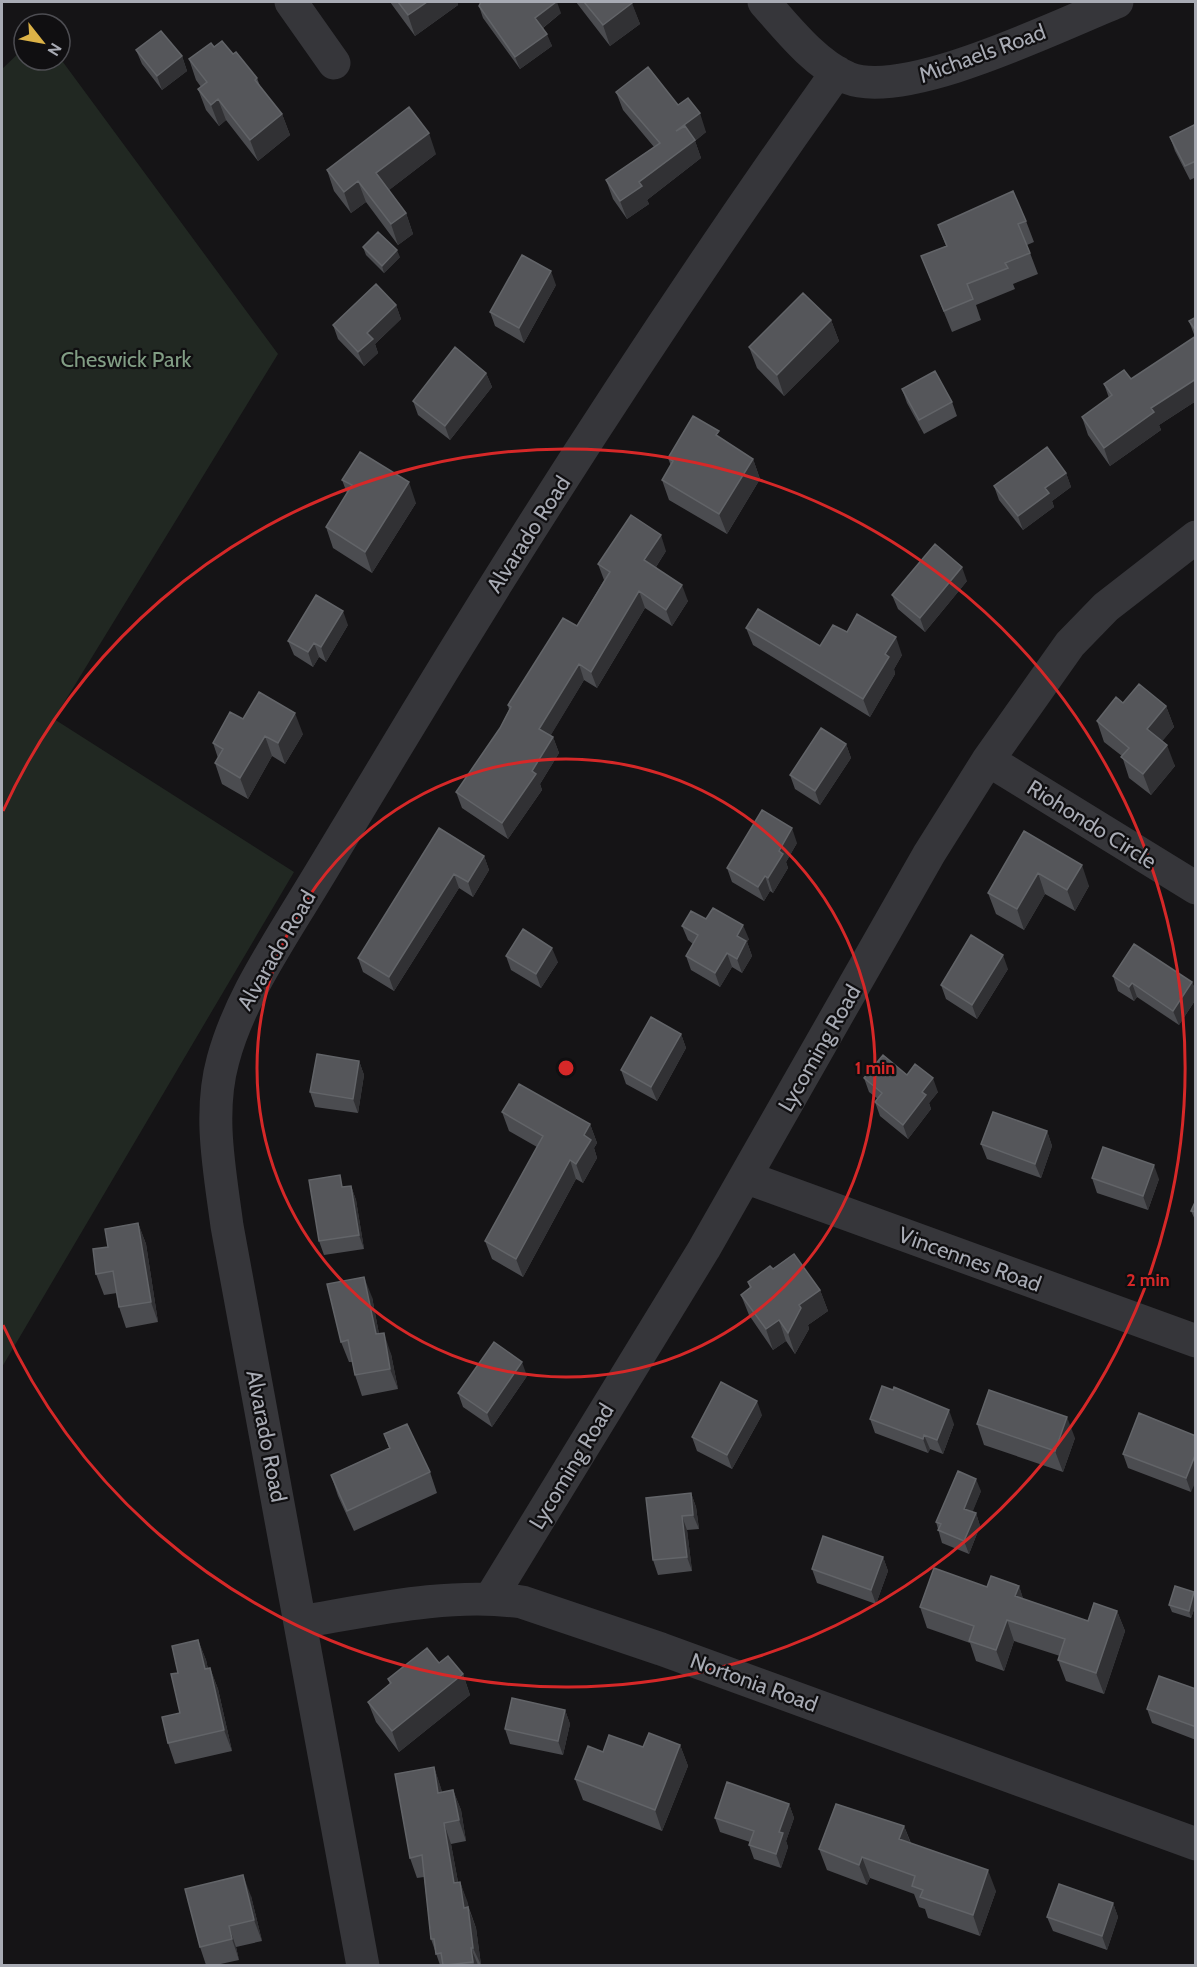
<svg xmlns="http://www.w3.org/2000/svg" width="1197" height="1967" font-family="Cabin,sans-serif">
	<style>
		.green { fill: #212822 }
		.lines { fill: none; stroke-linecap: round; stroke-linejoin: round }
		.minor { stroke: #36363a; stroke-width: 33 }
		.wall { fill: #4b4c50 }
		.shaded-wall { fill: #313134 }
		.building { fill: #55565a; stroke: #626468; stroke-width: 1.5 }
		.ring { fill: none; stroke: #d62828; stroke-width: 3 }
		.labels { text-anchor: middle; stroke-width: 4.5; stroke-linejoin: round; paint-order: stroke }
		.street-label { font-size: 22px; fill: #a8abb4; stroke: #100f11 }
		.park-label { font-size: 22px; fill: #819d84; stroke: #100f11 }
		.centre { fill: #d62828; stroke: #100f11; stroke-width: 3 }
		.ring-label { font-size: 18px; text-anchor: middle; font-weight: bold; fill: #d62828; stroke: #100f11; stroke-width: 4.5; stroke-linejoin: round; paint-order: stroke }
	</style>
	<rect width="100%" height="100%" fill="#151416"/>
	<path class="green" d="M 24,48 L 24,60 L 60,60 L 60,58 L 278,354 L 54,719 L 294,872 L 2,1367 L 2,69 Z"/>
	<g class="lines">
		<path class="minor" d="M 291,2 L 334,63
			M 764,2 C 787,28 815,64 848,78 C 906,101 1059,25 1117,2
			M 988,760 L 1196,888
			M 745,1177 L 1196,1341
			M 490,1599 L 704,1249 L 929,854 L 988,760 L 1070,644 L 1106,607 L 1196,537
			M 300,1622 C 372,1610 449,1592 522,1602 L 661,1649 L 1196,1844
			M 363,1966 L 227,1226 C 220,1172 208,1114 223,1060 C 237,1008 266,962 294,916 C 322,871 349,825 377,779 C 521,538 674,301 837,72"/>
	</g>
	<path class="wall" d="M 390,2 L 457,2 L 458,5 L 415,36 Z
		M 576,2 L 631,2 L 640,24 L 610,46 Z
		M 479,6 L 561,13 L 543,28 L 552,46 L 520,69 L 483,18 Z
		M 214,47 L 233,54 L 257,78 L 260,86 L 282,114 L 290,135 L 258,161 L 226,120 L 219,126 L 206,110 L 198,89 L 201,87 L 196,80 L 189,59 Z
		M 136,50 L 182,56 L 187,71 L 162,90 L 142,64 Z
		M 616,92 L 678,105 L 706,132 L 695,141 L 701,158 L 647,200 L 649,204 L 627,219 L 613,199 L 606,180 L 654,147 L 623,110 Z
		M 1196,124 L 1196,177 L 1190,180 L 1175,151 L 1170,137 Z
		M 436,154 L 389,190 L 406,213 L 413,234 L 398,245 L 366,202 L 351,213 L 334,191 L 327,170 Z
		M 1026,221 L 1034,242 L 1027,245 L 1038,274 L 1013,284 L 1015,289 L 976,305 L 981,320 L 952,332 L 921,256 L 946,246 L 938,225 Z
		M 363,247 L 400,257 L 384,273 L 366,255 Z
		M 556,285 L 524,343 L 495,326 L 490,312 Z
		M 396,305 L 401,319 L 375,344 L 378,353 L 364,366 L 338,339 L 333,325 Z
		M 1196,317 L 1196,401 L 1159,425 L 1161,430 L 1110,466 L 1088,435 L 1082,417 L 1109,398 L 1104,384 L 1131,379 L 1195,337 L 1189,321 Z
		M 831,320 L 839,341 L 784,396 L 757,368 L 749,347 Z
		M 486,373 L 492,387 L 450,440 L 418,415 L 413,401 Z
		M 902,389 L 952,402 L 957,416 L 924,434 L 907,403 Z
		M 722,439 L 753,459 L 760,479 L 727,534 L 669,500 L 662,480 L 671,466 L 668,458 Z
		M 1066,473 L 1071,487 L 1052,501 L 1054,507 L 1023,530 L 999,500 L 994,486 Z
		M 342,480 L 416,503 L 372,573 L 333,548 L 326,527 L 347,493 Z
		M 666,551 L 656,567 L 688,601 L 672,626 L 645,608 L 597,688 L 584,680 L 550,736 L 553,737 L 559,753 L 540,784 L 542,790 L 508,839 L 462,808 L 456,792 L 500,728 L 509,710 L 508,705 L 577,626 L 604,580 L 598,564 Z
		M 967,581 L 925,632 L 898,609 L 892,595 Z
		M 348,625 L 326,662 L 319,657 L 313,667 L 294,655 L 288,641 Z
		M 746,628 L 820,646 L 847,632 L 902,655 L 894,669 L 895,674 L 870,717 L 753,645 Z
		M 1123,703 L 1166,706 L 1174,727 L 1162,741 L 1175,766 L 1151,795 L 1129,778 L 1122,756 L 1104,742 L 1097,721 Z
		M 243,719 L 303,734 L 285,764 L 272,756 L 248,799 L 222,784 L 215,763 L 218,758 L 213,743 Z
		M 846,744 L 851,758 L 820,805 L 795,789 L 790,775 Z
		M 439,828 L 484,856 L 489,870 L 473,897 L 459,888 L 394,991 L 363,972 L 358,958 Z
		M 1024,831 L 1089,886 L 1075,911 L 1045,894 L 1024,930 L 996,914 L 988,893 Z
		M 797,843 L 786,862 L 788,868 L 773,893 L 770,891 L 764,901 L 732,882 L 727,868 Z
		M 682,926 L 749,939 L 747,942 L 752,956 L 742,973 L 732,967 L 720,987 L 691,970 L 686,956 L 693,944 L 688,940 Z
		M 506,956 L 558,962 L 541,988 L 511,970 Z
		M 1008,969 L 977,1019 L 946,999 L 941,985 Z
		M 1113,976 L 1192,982 L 1196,992 L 1196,999 L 1179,1025 L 1137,997 L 1134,1001 L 1118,991 Z
		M 681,1034 L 686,1048 L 657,1101 L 626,1084 L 621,1070 Z
		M 359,1061 L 364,1075 L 358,1113 L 315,1107 L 310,1092 Z
		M 907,1075 L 938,1092 L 929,1103 L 931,1109 L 908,1139 L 880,1116 L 875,1102 L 878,1099 L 869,1092 L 864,1078 Z
		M 502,1112 L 590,1124 L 597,1143 L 594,1148 L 597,1158 L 583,1183 L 576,1179 L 523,1277 L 492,1259 L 485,1241 L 537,1147 L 509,1131 Z
		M 1047,1131 L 1052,1146 L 1041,1178 L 987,1159 L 981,1144 Z
		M 1092,1178 L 1159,1179 L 1148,1210 L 1097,1193 Z
		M 351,1186 L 356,1200 L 364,1249 L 324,1255 L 319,1241 L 344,1187 Z
		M 1196,1200 L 1196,1222 L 1191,1211 Z
		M 138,1223 L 146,1244 L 158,1322 L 126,1328 L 119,1307 L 117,1293 L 104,1295 L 96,1274 L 108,1247 Z
		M 773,1269 L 820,1290 L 828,1311 L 808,1325 L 809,1329 L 795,1354 L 786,1341 L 773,1350 L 749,1315 L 741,1295 L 750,1288 L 748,1282 Z
		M 372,1297 L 379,1334 L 391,1354 L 398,1389 L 362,1396 L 355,1375 L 352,1362 L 349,1362 L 341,1342 Z
		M 527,1376 L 492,1427 L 463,1407 L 458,1393 Z
		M 762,1415 L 732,1469 L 697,1451 L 692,1437 Z
		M 870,1419 L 954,1424 L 943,1454 L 930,1449 L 928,1453 L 875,1433 Z
		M 977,1424 L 1075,1438 L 1063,1472 L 984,1445 Z
		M 384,1434 L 430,1472 L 437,1493 L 354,1531 L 338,1496 L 331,1475 L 389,1448 Z
		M 1196,1436 L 1191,1492 L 1128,1468 L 1123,1454 Z
		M 981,1491 L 972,1512 L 976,1513 L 980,1526 L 969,1554 L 942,1543 L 936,1522 Z
		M 691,1493 L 696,1507 L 699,1529 L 687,1530 L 692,1571 L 658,1575 L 653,1560 Z
		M 883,1557 L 888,1571 L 876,1604 L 817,1583 L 812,1569 Z
		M 1019,1586 L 1023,1599 L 1088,1621 L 1117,1611 L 1125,1631 L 1104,1694 L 1066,1681 L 1058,1660 L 1060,1656 L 1014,1641 L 1004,1671 L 976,1661 L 970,1643 L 927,1628 L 920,1607 L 987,1587 Z
		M 1194,1592 L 1196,1595 L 1196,1604 L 1191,1618 L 1172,1612 L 1169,1605 Z
		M 198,1640 L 206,1660 L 208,1669 L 210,1668 L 218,1689 L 232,1751 L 175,1764 L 168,1743 L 180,1713 L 178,1673 Z
		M 439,1663 L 463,1674 L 470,1695 L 399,1752 L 376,1722 L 368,1702 L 390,1684 L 388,1679 Z
		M 1196,1689 L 1196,1740 L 1152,1723 L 1147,1709 Z
		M 565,1710 L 570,1724 L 563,1755 L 510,1744 L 505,1729 Z
		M 680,1745 L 688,1766 L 662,1831 L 583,1800 L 575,1779 L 643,1747 Z
		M 434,1767 L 442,1792 L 453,1790 L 461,1810 L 466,1841 L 451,1844 L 458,1882 L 460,1882 L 476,1928 L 481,1965 L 440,1965 L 431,1939 L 424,1877 L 417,1878 L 410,1858 Z
		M 789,1804 L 794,1818 L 786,1841 L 788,1847 L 781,1868 L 754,1859 L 749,1845 L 750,1842 L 720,1832 L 715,1818 Z
		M 904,1826 L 911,1843 L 996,1891 L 980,1936 L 928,1918 L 925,1909 L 919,1907 L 914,1894 L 870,1878 L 867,1885 L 827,1870 L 819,1849 Z
		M 251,1896 L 262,1941 L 236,1947 L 239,1960 L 216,1965 L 206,1965 L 200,1947 Z
		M 1113,1903 L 1118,1917 L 1107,1950 L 1053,1931 L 1047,1917 Z"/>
	<path class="shaded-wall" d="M 427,2 L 457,2 L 458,5 L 415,36 L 408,15 Z
		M 556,2 L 557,2 L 561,13 L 540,30 L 535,18 Z
		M 632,3 L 640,24 L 610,46 L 603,25 Z
		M 547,34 L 552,46 L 520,69 L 515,57 Z
		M 182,56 L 187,71 L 162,90 L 157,76 Z
		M 218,99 L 226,120 L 219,126 L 211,105 Z
		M 700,113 L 706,132 L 695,141 L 701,158 L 647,200 L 649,204 L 627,219 L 620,201 L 639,182 L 676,131 Z
		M 282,114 L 290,135 L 258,161 L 250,140 Z
		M 429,133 L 436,154 L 384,194 L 376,173 Z
		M 358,181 L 366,202 L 351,213 L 344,192 Z
		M 406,213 L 413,234 L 398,245 L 391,224 Z
		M 397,250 L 400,257 L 384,273 L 382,266 Z
		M 551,271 L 556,285 L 524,343 L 519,328 Z
		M 396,305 L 401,319 L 375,344 L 378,353 L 364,366 L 358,352 L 367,333 Z
		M 831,320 L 839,341 L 784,396 L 777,375 Z
		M 486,373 L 492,387 L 450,440 L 445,426 Z
		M 1196,379 L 1196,401 L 1159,425 L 1161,430 L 1110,466 L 1104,448 L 1151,408 Z
		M 753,459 L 760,479 L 727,534 L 719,514 Z
		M 1066,473 L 1071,487 L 1052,501 L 1054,507 L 1023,530 L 1018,516 L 1045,488 Z
		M 409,482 L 416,503 L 372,573 L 365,552 Z
		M 661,535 L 666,551 L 650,576 L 644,560 Z
		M 962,567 L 967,581 L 925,632 L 920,618 Z
		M 682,585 L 688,601 L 672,626 L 666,610 Z
		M 639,591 L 645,608 L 597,688 L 591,672 Z
		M 343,611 L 348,625 L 326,662 L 321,647 Z
		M 896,637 L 902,655 L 894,669 L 895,674 L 870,717 L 863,699 L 885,654 Z
		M 314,643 L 319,657 L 313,667 L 308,652 Z
		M 579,664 L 584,680 L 545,745 L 539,729 Z
		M 1166,706 L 1174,727 L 1155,750 L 1147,729 Z
		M 295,713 L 303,734 L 285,764 L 278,743 Z
		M 265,736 L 272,756 L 248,799 L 240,778 Z
		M 553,737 L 559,753 L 540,784 L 542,790 L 508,839 L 502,823 L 532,771 Z
		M 846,744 L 851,758 L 820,805 L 815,791 Z
		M 1167,745 L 1175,766 L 1151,795 L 1143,774 Z
		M 792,828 L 797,843 L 786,862 L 788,868 L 773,893 L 768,878 L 779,851 Z
		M 484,856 L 489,870 L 473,897 L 468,882 Z
		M 1082,865 L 1089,886 L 1075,911 L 1067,890 Z
		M 1038,873 L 1045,894 L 1024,930 L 1017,909 Z
		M 454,874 L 459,888 L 394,991 L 389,977 Z
		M 765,876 L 770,891 L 764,901 L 758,887 Z
		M 743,925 L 749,939 L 747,942 L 752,956 L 742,973 L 737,959 L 737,936 Z
		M 552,948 L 558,962 L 541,988 L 536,974 Z
		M 727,953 L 732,967 L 720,987 L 715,973 Z
		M 1003,955 L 1008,969 L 977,1019 L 972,1005 Z
		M 1192,982 L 1196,992 L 1196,999 L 1179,1025 L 1173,1011 Z
		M 1132,983 L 1137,997 L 1134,1001 L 1129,987 Z
		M 681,1034 L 686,1048 L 657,1101 L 651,1087 Z
		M 359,1061 L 364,1075 L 358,1113 L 353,1099 Z
		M 933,1078 L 938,1092 L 929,1103 L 931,1109 L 908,1139 L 903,1125 L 922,1092 Z
		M 590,1124 L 597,1143 L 594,1148 L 597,1158 L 583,1183 L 576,1164 L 584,1135 Z
		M 1047,1131 L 1052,1146 L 1041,1178 L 1035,1164 Z
		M 570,1160 L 576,1179 L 523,1277 L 516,1259 Z
		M 1154,1165 L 1159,1179 L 1148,1210 L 1143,1196 Z
		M 351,1186 L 356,1200 L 364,1249 L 359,1235 Z
		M 138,1223 L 146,1244 L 158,1322 L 151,1302 Z
		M 364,1277 L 372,1297 L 383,1355 L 376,1334 Z
		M 820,1290 L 828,1311 L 808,1325 L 809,1329 L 795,1354 L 788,1333 L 799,1305 Z
		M 779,1320 L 786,1341 L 773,1350 L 766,1329 Z
		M 384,1333 L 391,1354 L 398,1389 L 390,1369 Z
		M 522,1362 L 527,1376 L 492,1427 L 487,1413 Z
		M 757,1401 L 762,1415 L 732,1469 L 727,1455 Z
		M 949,1410 L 954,1424 L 943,1454 L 937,1440 Z
		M 1067,1417 L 1075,1438 L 1063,1472 L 1055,1451 Z
		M 924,1435 L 930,1449 L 928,1453 L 923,1439 Z
		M 1196,1453 L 1196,1481 L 1191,1492 L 1186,1478 Z
		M 976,1479 L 981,1491 L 969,1521 L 964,1509 Z
		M 691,1493 L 696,1507 L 699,1529 L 693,1515 Z
		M 976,1513 L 980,1526 L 969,1554 L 964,1541 Z
		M 682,1516 L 687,1530 L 692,1571 L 687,1557 Z
		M 883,1557 L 888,1571 L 876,1604 L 871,1590 Z
		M 1019,1586 L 1026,1607 L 1015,1596 Z
		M 1194,1592 L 1196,1595 L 1196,1604 L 1191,1618 L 1189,1611 Z
		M 1117,1611 L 1125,1631 L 1104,1694 L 1096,1673 Z
		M 1007,1620 L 1014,1641 L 1004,1671 L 996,1650 Z
		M 198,1640 L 206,1660 L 213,1690 L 205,1669 Z
		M 210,1668 L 218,1689 L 232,1751 L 224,1730 Z
		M 463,1674 L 470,1695 L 399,1752 L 392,1731 Z
		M 565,1710 L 570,1724 L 563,1755 L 558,1741 Z
		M 680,1745 L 688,1766 L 662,1831 L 655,1810 Z
		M 434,1767 L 441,1788 L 446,1813 L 438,1793 Z
		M 453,1790 L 461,1810 L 466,1841 L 459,1820 Z
		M 789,1804 L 794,1818 L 786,1841 L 788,1847 L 781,1868 L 776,1854 L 779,1832 Z
		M 444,1823 L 451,1844 L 462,1904 L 454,1883 Z
		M 904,1826 L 912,1847 L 899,1839 Z
		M 862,1857 L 870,1878 L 867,1885 L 859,1865 Z
		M 988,1870 L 996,1891 L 980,1936 L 973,1915 Z
		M 243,1875 L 251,1896 L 262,1941 L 254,1920 Z
		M 460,1882 L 468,1903 L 471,1929 L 464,1908 Z
		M 1113,1903 L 1118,1917 L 1107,1950 L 1102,1936 Z
		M 468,1907 L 476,1928 L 481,1965 L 473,1948 Z
		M 229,1926 L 236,1947 L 239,1960 L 232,1939 Z
		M 471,1948 L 478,1965 L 474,1965 Z"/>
	<path class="building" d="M 398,2 L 427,2 L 408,15 Z
		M 481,2 L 556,2 L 535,18 L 547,34 L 515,57 L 479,6 Z
		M 584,2 L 631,2 L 632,3 L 603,25 Z
		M 161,31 L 182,56 L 157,76 L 136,50 Z
		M 222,41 L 233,54 L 236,52 L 257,78 L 255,80 L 282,114 L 250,140 L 218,99 L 211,105 L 198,89 L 207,82 L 189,59 L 211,43 L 214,47 Z
		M 648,67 L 678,105 L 688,98 L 700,113 L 676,131 L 685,126 L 695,140 L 639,182 L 642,186 L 620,201 L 606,180 L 660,143 L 616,92 Z
		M 409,107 L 429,133 L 376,173 L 406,213 L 391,224 L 358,181 L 344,192 L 327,170 Z
		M 1196,124 L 1196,161 L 1185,166 L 1170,137 Z
		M 1013,191 L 1026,221 L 1018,224 L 1030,253 L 1005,263 L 1008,268 L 967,284 L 973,299 L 944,311 L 921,256 L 947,246 L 938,225 Z
		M 378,232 L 397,250 L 382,266 L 363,247 Z
		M 522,255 L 551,271 L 519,328 L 490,312 Z
		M 376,284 L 396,305 L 367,333 L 373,339 L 358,352 L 333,325 Z
		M 803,293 L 831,320 L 777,375 L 749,347 Z
		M 1196,317 L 1196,331 L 1189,321 Z
		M 1196,336 L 1196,379 L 1151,408 L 1154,412 L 1104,448 L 1082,417 L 1112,395 L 1104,384 L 1124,370 L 1131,379 Z
		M 455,347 L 486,373 L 445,426 L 413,401 Z
		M 935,371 L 952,402 L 919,420 L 902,389 Z
		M 693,416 L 719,431 L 716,435 L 753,459 L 719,514 L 662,480 L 673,461 L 668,458 Z
		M 1047,447 L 1066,473 L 1045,488 L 1049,493 L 1018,516 L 994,486 Z
		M 360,452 L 409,482 L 365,552 L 326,527 L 352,485 L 342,480 Z
		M 631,515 L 661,535 L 644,560 L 682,585 L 666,610 L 639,591 L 591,672 L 579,664 L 539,729 L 553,737 L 532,771 L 536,774 L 502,823 L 456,792 L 500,728 L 511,707 L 508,705 L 563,618 L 577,626 L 610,572 L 598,564 Z
		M 935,544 L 962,567 L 920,618 L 892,595 Z
		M 316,595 L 343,611 L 321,647 L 314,643 L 308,652 L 288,641 Z
		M 758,609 L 820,646 L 833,625 L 847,632 L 857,614 L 896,637 L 885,654 L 889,657 L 863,699 L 746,628 Z
		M 1139,684 L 1166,706 L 1147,729 L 1167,745 L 1143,774 L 1121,757 L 1129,748 L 1097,721 L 1116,697 L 1123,703 Z
		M 259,692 L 295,713 L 278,743 L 265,736 L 240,778 L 215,763 L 223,749 L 213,743 L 230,712 L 243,719 Z
		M 821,728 L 846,744 L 815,791 L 790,775 Z
		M 762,810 L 792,828 L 779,851 L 783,854 L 768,878 L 765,876 L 758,887 L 727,868 Z
		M 439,828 L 484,856 L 468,882 L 454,874 L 389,977 L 358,958 Z
		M 1024,831 L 1082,865 L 1067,890 L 1038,873 L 1017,909 L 988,893 Z
		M 713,908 L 743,925 L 737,936 L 746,941 L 737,959 L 727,953 L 715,973 L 686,956 L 698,935 L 682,926 L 691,911 L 706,919 Z
		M 523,929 L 552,948 L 536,974 L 506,956 Z
		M 971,935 L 1003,955 L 972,1005 L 941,985 Z
		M 1134,944 L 1192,982 L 1173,1011 L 1132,983 L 1129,987 L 1113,976 Z
		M 651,1017 L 681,1034 L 651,1087 L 621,1070 Z
		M 317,1054 L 359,1061 L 353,1099 L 310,1092 Z
		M 883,1055 L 907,1075 L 915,1064 L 933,1078 L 922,1092 L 926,1095 L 903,1125 L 875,1102 L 882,1093 L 864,1078 Z
		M 519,1084 L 590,1124 L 584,1135 L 591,1140 L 576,1164 L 570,1160 L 516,1259 L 485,1241 L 543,1136 L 502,1112 Z
		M 993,1112 L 1047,1131 L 1035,1164 L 981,1144 Z
		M 1103,1147 L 1154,1165 L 1143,1196 L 1092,1178 Z
		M 340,1175 L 342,1187 L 351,1186 L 359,1235 L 319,1241 L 309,1180 Z
		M 1196,1200 L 1196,1212 L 1191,1211 Z
		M 138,1223 L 151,1302 L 119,1307 L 113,1271 L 96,1274 L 93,1249 L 108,1247 L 105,1229 Z
		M 794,1254 L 820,1290 L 799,1305 L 801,1308 L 788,1333 L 779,1320 L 766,1329 L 741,1295 L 751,1287 L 748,1282 L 770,1266 L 773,1269 Z
		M 364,1277 L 376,1334 L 384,1333 L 390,1369 L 355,1375 L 348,1340 L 341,1342 L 327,1284 Z
		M 494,1342 L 522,1362 L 487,1413 L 458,1393 Z
		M 721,1382 L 757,1401 L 727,1455 L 692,1437 Z
		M 882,1386 L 893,1390 L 894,1387 L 949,1410 L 937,1440 L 924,1435 L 923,1439 L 870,1419 Z
		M 989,1390 L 1067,1417 L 1055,1451 L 977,1424 Z
		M 1139,1413 L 1196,1436 L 1196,1453 L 1186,1478 L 1123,1454 Z
		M 407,1424 L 430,1472 L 347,1511 L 331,1475 L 390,1448 L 384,1434 Z
		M 958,1471 L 976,1479 L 964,1509 L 976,1513 L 964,1541 L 938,1530 L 941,1524 L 936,1522 Z
		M 691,1493 L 693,1515 L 682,1516 L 687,1557 L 653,1560 L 646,1498 Z
		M 823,1536 L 883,1557 L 871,1590 L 812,1569 Z
		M 934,1568 L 987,1587 L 991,1576 L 1019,1586 L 1015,1596 L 1088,1621 L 1094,1603 L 1117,1611 L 1096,1673 L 1058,1660 L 1065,1639 L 1007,1620 L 996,1650 L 969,1641 L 974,1626 L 920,1607 Z
		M 1175,1586 L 1194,1592 L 1189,1611 L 1169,1605 Z
		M 198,1640 L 205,1669 L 210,1668 L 224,1730 L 168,1743 L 162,1717 L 180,1713 L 171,1674 L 178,1673 L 172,1646 Z
		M 427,1648 L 439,1663 L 448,1656 L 463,1674 L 392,1731 L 368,1702 L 391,1683 L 388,1679 Z
		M 1159,1676 L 1196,1689 L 1196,1727 L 1147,1709 Z
		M 512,1698 L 565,1710 L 558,1741 L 505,1729 Z
		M 649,1733 L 680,1745 L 655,1810 L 575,1779 L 588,1746 L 603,1752 L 609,1735 L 643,1747 Z
		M 434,1767 L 438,1793 L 453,1790 L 459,1820 L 444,1823 L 454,1883 L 460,1882 L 464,1908 L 468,1907 L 473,1948 L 471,1948 L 473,1962 L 446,1965 L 443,1965 L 441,1953 L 436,1954 L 434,1939 L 431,1939 L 422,1855 L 410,1858 L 395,1774 Z
		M 727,1782 L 789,1804 L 779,1832 L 783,1833 L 776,1854 L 749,1845 L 754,1831 L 715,1818 Z
		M 836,1804 L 904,1826 L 899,1839 L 988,1870 L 973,1915 L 920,1897 L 923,1890 L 912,1886 L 915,1876 L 862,1857 L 859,1865 L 819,1849 Z
		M 243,1875 L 254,1920 L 229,1926 L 232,1939 L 200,1947 L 185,1889 Z
		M 1059,1884 L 1113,1903 L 1102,1936 L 1047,1917 Z"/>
	<g class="ring">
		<circle cx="566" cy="1068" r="309"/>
		<path d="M3 811A619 619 0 1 1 3 1325"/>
	</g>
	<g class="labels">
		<g class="street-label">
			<text transform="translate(982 53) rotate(-20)" y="8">Michaels Road</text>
			<text transform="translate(528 534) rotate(-57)" y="8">Alvarado Road</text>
			<text transform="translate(1092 824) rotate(32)" y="8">Riohondo Circle</text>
			<text transform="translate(276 950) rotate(-60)" y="8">Alvarado Road</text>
			<text transform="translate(819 1048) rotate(-60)" y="8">Lycoming Road</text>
			<text transform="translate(970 1259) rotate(20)" y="8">Vincennes Road</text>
			<text transform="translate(267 1436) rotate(79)" y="8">Alvarado Road</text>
			<text transform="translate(571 1466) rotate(-59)" y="8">Lycoming Road</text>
			<text transform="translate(754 1682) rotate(20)" y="8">Nortonia Road</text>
		</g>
		<g class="park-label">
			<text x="126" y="367">Cheswick Park</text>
		</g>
	</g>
	<circle cx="566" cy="1068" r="9" class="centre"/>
	<g class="ring-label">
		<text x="875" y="1074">1 min</text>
		<text x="1148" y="1286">2 min</text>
	</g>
	<rect width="1197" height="1967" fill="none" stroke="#a8abb4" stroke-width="6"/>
	<g transform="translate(42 42) rotate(121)"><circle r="28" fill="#100f11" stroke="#4d4d52" stroke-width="1.5"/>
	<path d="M0-4.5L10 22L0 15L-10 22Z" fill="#dcb247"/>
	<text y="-9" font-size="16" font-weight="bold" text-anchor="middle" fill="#a8abb4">N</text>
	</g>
</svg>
